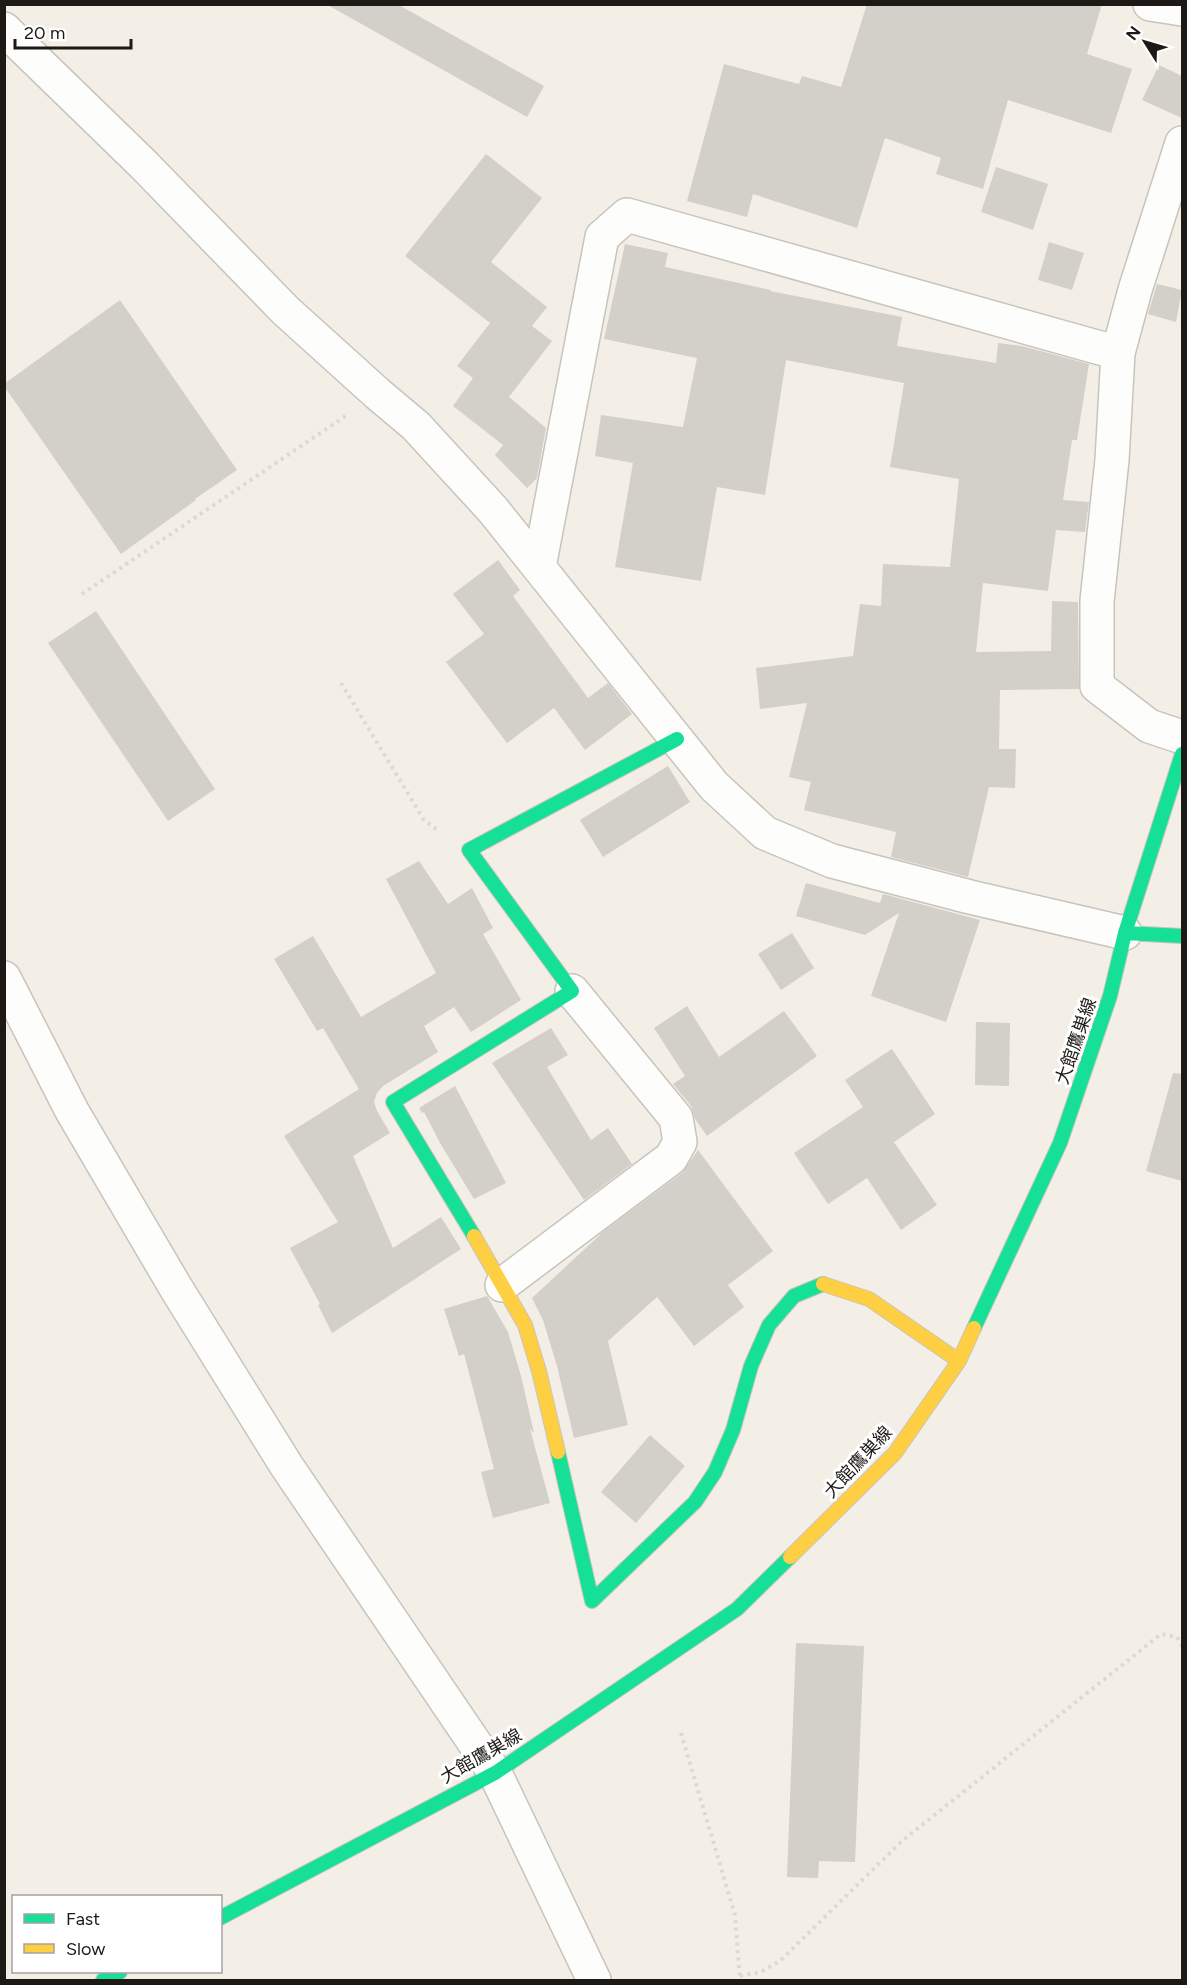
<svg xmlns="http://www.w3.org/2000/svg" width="1187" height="1985" font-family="Figtree,'Noto Sans JP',sans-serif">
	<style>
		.building { fill: #d3cfc9 }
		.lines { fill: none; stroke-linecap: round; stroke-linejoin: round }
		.street-casing { stroke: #c8c4bd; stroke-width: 36 }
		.fast-casing { stroke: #c8c4bd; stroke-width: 16 }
		.slow-casing { stroke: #c8c4bd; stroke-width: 16 }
		.path { stroke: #dad9d6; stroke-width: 4; stroke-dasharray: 3 4.5; stroke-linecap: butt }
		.street { stroke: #fdfdfb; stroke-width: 33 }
		.fast { stroke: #16e098; stroke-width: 14 }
		.slow { stroke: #ffcf43; stroke-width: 14 }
		.labels { text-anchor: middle; stroke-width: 6; stroke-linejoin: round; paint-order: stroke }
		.street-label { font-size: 18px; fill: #1d1a15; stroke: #fff }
	</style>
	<rect width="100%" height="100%" fill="#f3efe7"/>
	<path class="building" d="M 326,4 L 397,4 L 544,86 L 527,117 Z
		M 867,4 L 1102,4 L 1087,54 L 1132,69 L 1111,133 L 1008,100 L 983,189 L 936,174 L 941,158 L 885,138 L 857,228 L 753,194 L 747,217 L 687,201 L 724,64 L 799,84 L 802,76 L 841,87 Z
		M 1159,65 L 1182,76 L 1182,118 L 1142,100 Z
		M 486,154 L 542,198 L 491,262 L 547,307 L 532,326 L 552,341 L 509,397 L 546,428 L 537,478 L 527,488 L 495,455 L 503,445 L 453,406 L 473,378 L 457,366 L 490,323 L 405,256 Z
		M 996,167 L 1048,184 L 1033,230 L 981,212 Z
		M 1049,242 L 1084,253 L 1072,290 L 1038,280 Z
		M 625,244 L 668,253 L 665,267 L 771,290 L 770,291 L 902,317 L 897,346 L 996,363 L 998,343 L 1022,346 L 1089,364 L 1077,440 L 1072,440 L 1063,500 L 1089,502 L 1085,532 L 1056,530 L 1048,591 L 983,583 L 976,652 L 1051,651 L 1052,601 L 1078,602 L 1079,689 L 1000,690 L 999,749 L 1016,749 L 1015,788 L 989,787 L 968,877 L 891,857 L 896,832 L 804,810 L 811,782 L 789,777 L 807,703 L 760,709 L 756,668 L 853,656 L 860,604 L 881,606 L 883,564 L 950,567 L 959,479 L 890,467 L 904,383 L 786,360 L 765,495 L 717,487 L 701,581 L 615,567 L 633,463 L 595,456 L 601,415 L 683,427 L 697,358 L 604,339 Z
		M 1157,284 L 1182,290 L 1176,322 L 1148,314 Z
		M 120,300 L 237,470 L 195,499 L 196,500 L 121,554 L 4,386 L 4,384 Z
		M 498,560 L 520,590 L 513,596 L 588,698 L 608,683 L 632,714 L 585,750 L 554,708 L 507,743 L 446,662 L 484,634 L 453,594 Z
		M 96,611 L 215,789 L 168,821 L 48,643 Z
		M 668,766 L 690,802 L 603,857 L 580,820 Z
		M 419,861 L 448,904 L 472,888 L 493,928 L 483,934 L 521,1000 L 471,1032 L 454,1007 L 424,1026 L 438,1052 L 383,1086 L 377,1093 L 374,1102 L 377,1111 L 390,1133 L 353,1156 L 393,1248 L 441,1217 L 461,1249 L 332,1333 L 318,1305 L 320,1304 L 290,1248 L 338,1222 L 284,1136 L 359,1089 L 323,1028 L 317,1031 L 274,959 L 313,936 L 361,1017 L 436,973 L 386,879 Z
		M 806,883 L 880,903 L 883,894 L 980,920 L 946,1022 L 871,996 L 899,913 L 865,935 L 796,916 Z
		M 792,933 L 814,968 L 781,990 L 758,954 Z
		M 687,1006 L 719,1057 L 784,1011 L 817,1056 L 707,1136 L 695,1119 L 691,1106 L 673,1084 L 685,1076 L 654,1028 Z
		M 976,1022 L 1010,1023 L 1009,1086 L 975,1085 Z
		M 551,1028 L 568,1055 L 547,1067 L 591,1140 L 608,1128 L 632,1164 L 584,1200 L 492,1063 Z
		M 892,1049 L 935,1114 L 894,1142 L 937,1205 L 901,1230 L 867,1178 L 828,1204 L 794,1153 L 863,1107 L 845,1080 Z
		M 1173,1073 L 1182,1074 L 1182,1181 L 1146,1171 Z
		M 455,1086 L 506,1183 L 474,1199 L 440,1143 L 424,1112 L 422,1113 L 419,1108 Z
		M 698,1150 L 773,1251 L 728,1285 L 744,1307 L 694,1346 L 657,1297 L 608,1341 L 628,1425 L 574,1438 L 557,1366 L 543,1320 L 532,1298 L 604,1231 L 682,1173 Z
		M 487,1296 L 508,1332 L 521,1376 L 534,1433 L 530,1429 L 550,1503 L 493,1518 L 481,1472 L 494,1469 L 464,1354 L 459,1356 L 444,1309 Z
		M 650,1435 L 685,1466 L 636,1523 L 601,1492 Z
		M 796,1643 L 864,1646 L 855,1862 L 819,1861 L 818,1878 L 787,1877 Z"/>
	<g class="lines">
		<defs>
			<path id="street" d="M 1150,4 L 1182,9
				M 4,29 L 143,164 L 286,311 L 378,394 L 416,426 L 493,510 L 714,786 L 765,833 L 832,861 L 970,897 L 1125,933
				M 1182,143 L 1135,290 L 1118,353 L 1112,460 L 1097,601 L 1097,686 L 1149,726 L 1182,737
				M 539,567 L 602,237 L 627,215 L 1118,353
				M 4,978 L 72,1111 L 176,1288 L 286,1465 L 495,1773 L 594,1980
				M 502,1285 L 671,1158 L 680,1142 L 676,1118 L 572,991"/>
			<path id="fast" d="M 1125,933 L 1182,936
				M 474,1236 L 393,1102 L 572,991 L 469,850 L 677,739
				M 974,1328 L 1060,1143 L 1110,996 L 1125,933 L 1182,754
				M 558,1452 L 592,1601 L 695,1502 L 715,1472 L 733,1430 L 751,1366 L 769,1325 L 794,1296 L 823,1284
				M 220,1918 L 495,1773 L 737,1609 L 790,1557
				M 103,1980 L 120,1972"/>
			<path id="slow" d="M 474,1236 L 525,1325 L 539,1371 L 558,1452
				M 823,1284 L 869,1299 L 959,1361
				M 790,1557 L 895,1453 L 959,1361 L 974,1328"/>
		</defs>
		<use href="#street" class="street-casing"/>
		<use href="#fast" class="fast-casing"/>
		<use href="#slow" class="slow-casing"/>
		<path class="path" d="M 82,594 L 347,415
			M 341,683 L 424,820 L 440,832
			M 681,1733 L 735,1915 L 740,1980
			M 740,1976 L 761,1972 L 781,1960 L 902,1841 L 1161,1634 L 1177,1637 L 1182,1646"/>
		<use href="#street" class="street"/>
		<use href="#fast" class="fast"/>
		<use href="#slow" class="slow"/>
	</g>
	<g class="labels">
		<g class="street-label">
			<text transform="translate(1076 1041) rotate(-71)" y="6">大館鷹巣線</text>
			<text transform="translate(858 1462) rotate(-47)" y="6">大館鷹巣線</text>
			<text transform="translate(481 1756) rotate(-30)" y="6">大館鷹巣線</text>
		</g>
	</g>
	<rect width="1187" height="1985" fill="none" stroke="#1d1a15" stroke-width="12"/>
	<rect x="12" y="1895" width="210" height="78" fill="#ffffff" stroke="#a5a3a1" stroke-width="1.5"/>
	<rect x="24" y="1914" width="30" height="9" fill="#16e098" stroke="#a5a3a1" stroke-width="1.5"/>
	<text x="66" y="1925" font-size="18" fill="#1d1a15">Fast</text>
	<rect x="24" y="1944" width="30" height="9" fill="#ffcf43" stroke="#a5a3a1" stroke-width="1.5"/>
	<text x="66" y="1955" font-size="18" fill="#1d1a15">Slow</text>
	<g transform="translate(1145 42) rotate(307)" stroke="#ffffff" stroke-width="4.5" paint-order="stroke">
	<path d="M0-4.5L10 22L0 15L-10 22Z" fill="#1d1a15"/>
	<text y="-9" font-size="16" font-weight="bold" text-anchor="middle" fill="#1d1a15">N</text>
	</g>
	<path d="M15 39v9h116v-9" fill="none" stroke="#1d1a15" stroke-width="3"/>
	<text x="24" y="39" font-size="18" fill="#1d1a15" stroke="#ffffff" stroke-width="4.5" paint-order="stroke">20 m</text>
</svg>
